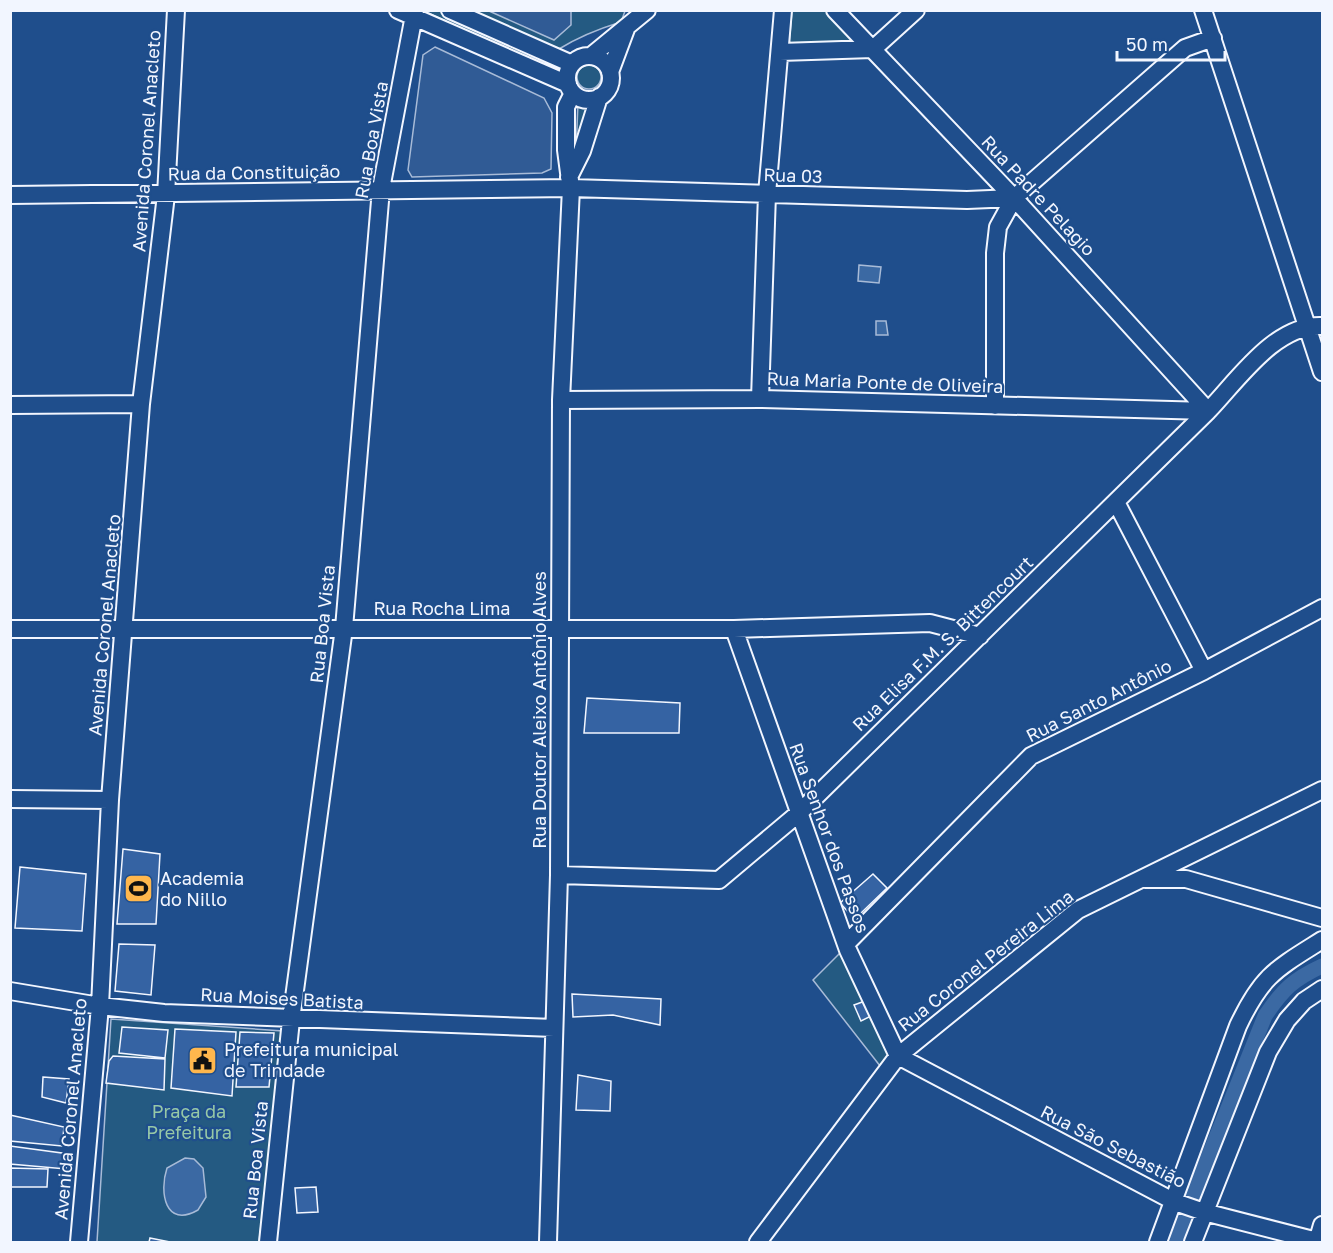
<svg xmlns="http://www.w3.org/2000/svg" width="1333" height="1253" font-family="'Golos Text',sans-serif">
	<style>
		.green { fill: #245a82; stroke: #a8bbd7; stroke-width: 1.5 }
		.parking { fill: #305b95; stroke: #a8bbd7; stroke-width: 1.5 }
		.water { fill: #3b69a3; stroke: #a8bbd7; stroke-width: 1.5 }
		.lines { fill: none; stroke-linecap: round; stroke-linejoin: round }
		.canal { stroke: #3b69a3; stroke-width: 15 }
		.building { fill: #3563a3; stroke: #f2f6ff; stroke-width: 1.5 }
		.minor-casing { stroke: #f2f6ff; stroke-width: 20 }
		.minor { stroke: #1f4e8c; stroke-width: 16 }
		.labels { text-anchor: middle; stroke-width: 4.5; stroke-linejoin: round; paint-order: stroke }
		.street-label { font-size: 18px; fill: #f2f6ff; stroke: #1f4e8c }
		.poi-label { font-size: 18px; fill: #f2f6ff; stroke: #1f4e8c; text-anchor: start }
		.park-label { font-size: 18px; fill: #97c8a6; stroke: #1f4e8c }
	</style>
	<rect width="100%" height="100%" fill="#1f4e8c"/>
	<path class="green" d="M 424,11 L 440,11 L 556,64 L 558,68 L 554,71 Z
		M 473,11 L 625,11 L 621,22 C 598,29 580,36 559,49 Z
		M 792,11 L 826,11 L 855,41 L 789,46 Z
		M577 77a12 12 0 1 1 24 0a12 12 0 1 1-24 0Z
		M 578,102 L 588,105 L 576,153 Z
		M 845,948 L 896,1056 L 884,1071 L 813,980 Z
		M 111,1019 L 283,1031 L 259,1242 L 97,1242 Z"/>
	<path class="parking" d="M 489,11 L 571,11 L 571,25 L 554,40 Z
		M 435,47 L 544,98 L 552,113 L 551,169 L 542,173 L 412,177 L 408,170 L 423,55 Z"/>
	<path class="water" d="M 859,265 L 881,267 L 879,283 L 858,281 Z
		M 876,321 L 886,321 L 888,335 L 876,335 Z
		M 185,1158 L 194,1159 L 203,1168 L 206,1197 L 198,1210 C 165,1229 159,1192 167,1168 Z"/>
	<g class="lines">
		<path class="canal" d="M 1193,1195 L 1265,1016 C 1283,989 1294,979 1322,966
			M 1176,1242 L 1185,1220"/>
	</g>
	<path class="building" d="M 587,698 L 680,703 L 679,733 L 584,733 Z
		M 123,849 L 160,854 L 156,924 L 117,924 Z
		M 20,867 L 86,874 L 82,931 L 15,928 Z
		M 873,874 L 887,888 L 860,914 L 850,914 L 840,903 Z
		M 119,944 L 155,945 L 151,995 L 115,991 Z
		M 572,994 L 661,999 L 660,1025 L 613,1015 L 573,1017 Z
		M 865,1001 L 873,1015 L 861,1021 L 854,1005 Z
		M 122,1027 L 168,1030 L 165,1058 L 119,1053 Z
		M 175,1029 L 236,1032 L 232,1096 L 171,1088 Z
		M 240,1032 L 274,1033 L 269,1087 L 236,1087 Z
		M 113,1056 L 165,1059 L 164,1090 L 106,1083 L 109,1061 Z
		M 578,1075 L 611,1081 L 610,1111 L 576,1110 Z
		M 43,1077 L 69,1079 L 66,1103 L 42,1097 Z
		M 10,1115 L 64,1127 L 62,1146 L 10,1141 Z
		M 10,1146 L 69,1154 L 66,1169 L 10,1164 Z
		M 10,1168 L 48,1169 L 47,1187 L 10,1187 Z
		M 316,1187 L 318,1212 L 297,1213 L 295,1188 Z
		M 150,1238 L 170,1242 L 149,1242 Z"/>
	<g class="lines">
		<defs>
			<path id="minor" d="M 398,10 L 568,84
				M 450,10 L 572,64
				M 835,10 L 1014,198 L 1208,411
				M 1203,10 L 1322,372
				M 780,52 L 873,49 L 916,10
				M 591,56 L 647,10
				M567 78a22 22 0 1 1 44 0a22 22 0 1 1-44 0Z
				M 610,72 L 626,29
				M 569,177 L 582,151 L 599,97
				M 10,195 L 571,188 L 967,200 L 1014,198
				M 760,399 L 767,194 L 783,10
				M 561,400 L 760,399 L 1208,411
				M 10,405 L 141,404
				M 995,406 L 995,253 L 998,227 L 1014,198 L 1185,48 L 1213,38
				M 1116,502 L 1204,671
				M 10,629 L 734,629 L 930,623 L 980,636
				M 734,629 L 848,950 L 898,1056
				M 10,799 L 110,800
				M 559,875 L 719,880 L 799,813 L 1208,411 C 1238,380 1275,324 1322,326
				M 1145,879 L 1186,879 L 1322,918
				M 846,944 L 1031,756 L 1204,671 L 1322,608
				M 10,991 L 100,1006 L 164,1013 L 554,1028
				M 898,1056 L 1175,1202 L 1204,1212 L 1321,1242
				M 79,1242 L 100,1006 L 110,800 L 141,404 L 166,195 L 176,10
				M 268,1242 L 291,1020 L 344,628 L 381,189 L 415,10
				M 548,1242 L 559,875 L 561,400 L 571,188 L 566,150 L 566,107 L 573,93
				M 758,1242 L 898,1056 L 1078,910 L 1322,790
				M 1158,1242 L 1238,1026 C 1262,975 1276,969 1322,940
				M 1193,1242 L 1268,1052 L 1287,1020 L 1304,1001 L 1322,989
				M 1317,1242 L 1322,1225"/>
		</defs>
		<use href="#minor" class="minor-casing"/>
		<use href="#minor" class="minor"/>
	</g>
	<defs>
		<symbol id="stadium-square" viewBox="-11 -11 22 22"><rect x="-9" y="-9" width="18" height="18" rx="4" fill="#ffb74d" stroke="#1f4e8c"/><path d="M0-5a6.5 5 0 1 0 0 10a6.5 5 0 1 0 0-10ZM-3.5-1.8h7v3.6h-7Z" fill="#111"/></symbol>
		<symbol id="civic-square" viewBox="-11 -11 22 22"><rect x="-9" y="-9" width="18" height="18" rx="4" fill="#ffb74d" stroke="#1f4e8c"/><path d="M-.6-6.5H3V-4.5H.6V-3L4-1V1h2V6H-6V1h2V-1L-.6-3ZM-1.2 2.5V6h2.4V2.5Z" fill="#111"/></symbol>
	</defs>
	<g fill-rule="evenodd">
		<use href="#stadium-square" x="122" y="872" width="33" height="33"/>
		<use href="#civic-square" x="186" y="1044" width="33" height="33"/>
	</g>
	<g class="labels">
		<g class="street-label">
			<text transform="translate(372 140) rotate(-80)" y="6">Rua Boa Vista</text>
			<text transform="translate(147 141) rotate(-86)" y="6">Avenida Coronel Anacleto</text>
			<text transform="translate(254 173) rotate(-1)" y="6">Rua da Constituição</text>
			<text transform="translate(793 176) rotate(2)" y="6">Rua 03</text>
			<text transform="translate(1038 196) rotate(47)" y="6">Rua Padre Pelagio</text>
			<text transform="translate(885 383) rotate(2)" y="6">Rua Maria Ponte de Oliveira</text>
			<text x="442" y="615">Rua Rocha Lima</text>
			<text transform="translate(323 624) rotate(-84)" y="6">Rua Boa Vista</text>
			<text transform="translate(105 625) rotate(-85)" y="6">Avenida Coronel Anacleto</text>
			<text transform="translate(943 644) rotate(-44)" y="6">Rua Elisa F.M. S. Bittencourt</text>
			<text transform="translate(1099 701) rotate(-27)" y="6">Rua Santo Antônio</text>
			<text transform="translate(540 710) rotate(-90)" y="6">Rua Doutor Aleixo Antônio Alves</text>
			<text transform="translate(829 838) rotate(70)" y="6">Rua Senhor dos Passos</text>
			<text transform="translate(986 961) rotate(-38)" y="6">Rua Coronel Pereira Lima</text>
			<text transform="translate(282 999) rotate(3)" y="6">Rua Moises Batista</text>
			<text transform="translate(71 1109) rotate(-85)" y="6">Avenida Coronel Anacleto</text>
			<text transform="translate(1113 1147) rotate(27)" y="6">Rua São Sebastião</text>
			<text transform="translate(256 1160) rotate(-84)" y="6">Rua Boa Vista</text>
		</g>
		<g class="poi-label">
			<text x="160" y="885">Academia<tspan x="160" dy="21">do Nillo</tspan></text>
			<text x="224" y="1056">Prefeitura municipal<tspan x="224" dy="21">de Trindade</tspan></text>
		</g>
		<g class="park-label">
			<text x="189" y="1118">Praça da<tspan x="189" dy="21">Prefeitura</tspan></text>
		</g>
	</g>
	<rect width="1333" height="1253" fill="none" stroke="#f2f6ff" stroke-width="24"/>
	<path d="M1117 51v9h108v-9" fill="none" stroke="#f2f6ff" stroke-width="3"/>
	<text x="1126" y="51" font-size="18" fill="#f2f6ff" stroke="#1f4e8c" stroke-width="4.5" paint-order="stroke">50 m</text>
</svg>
